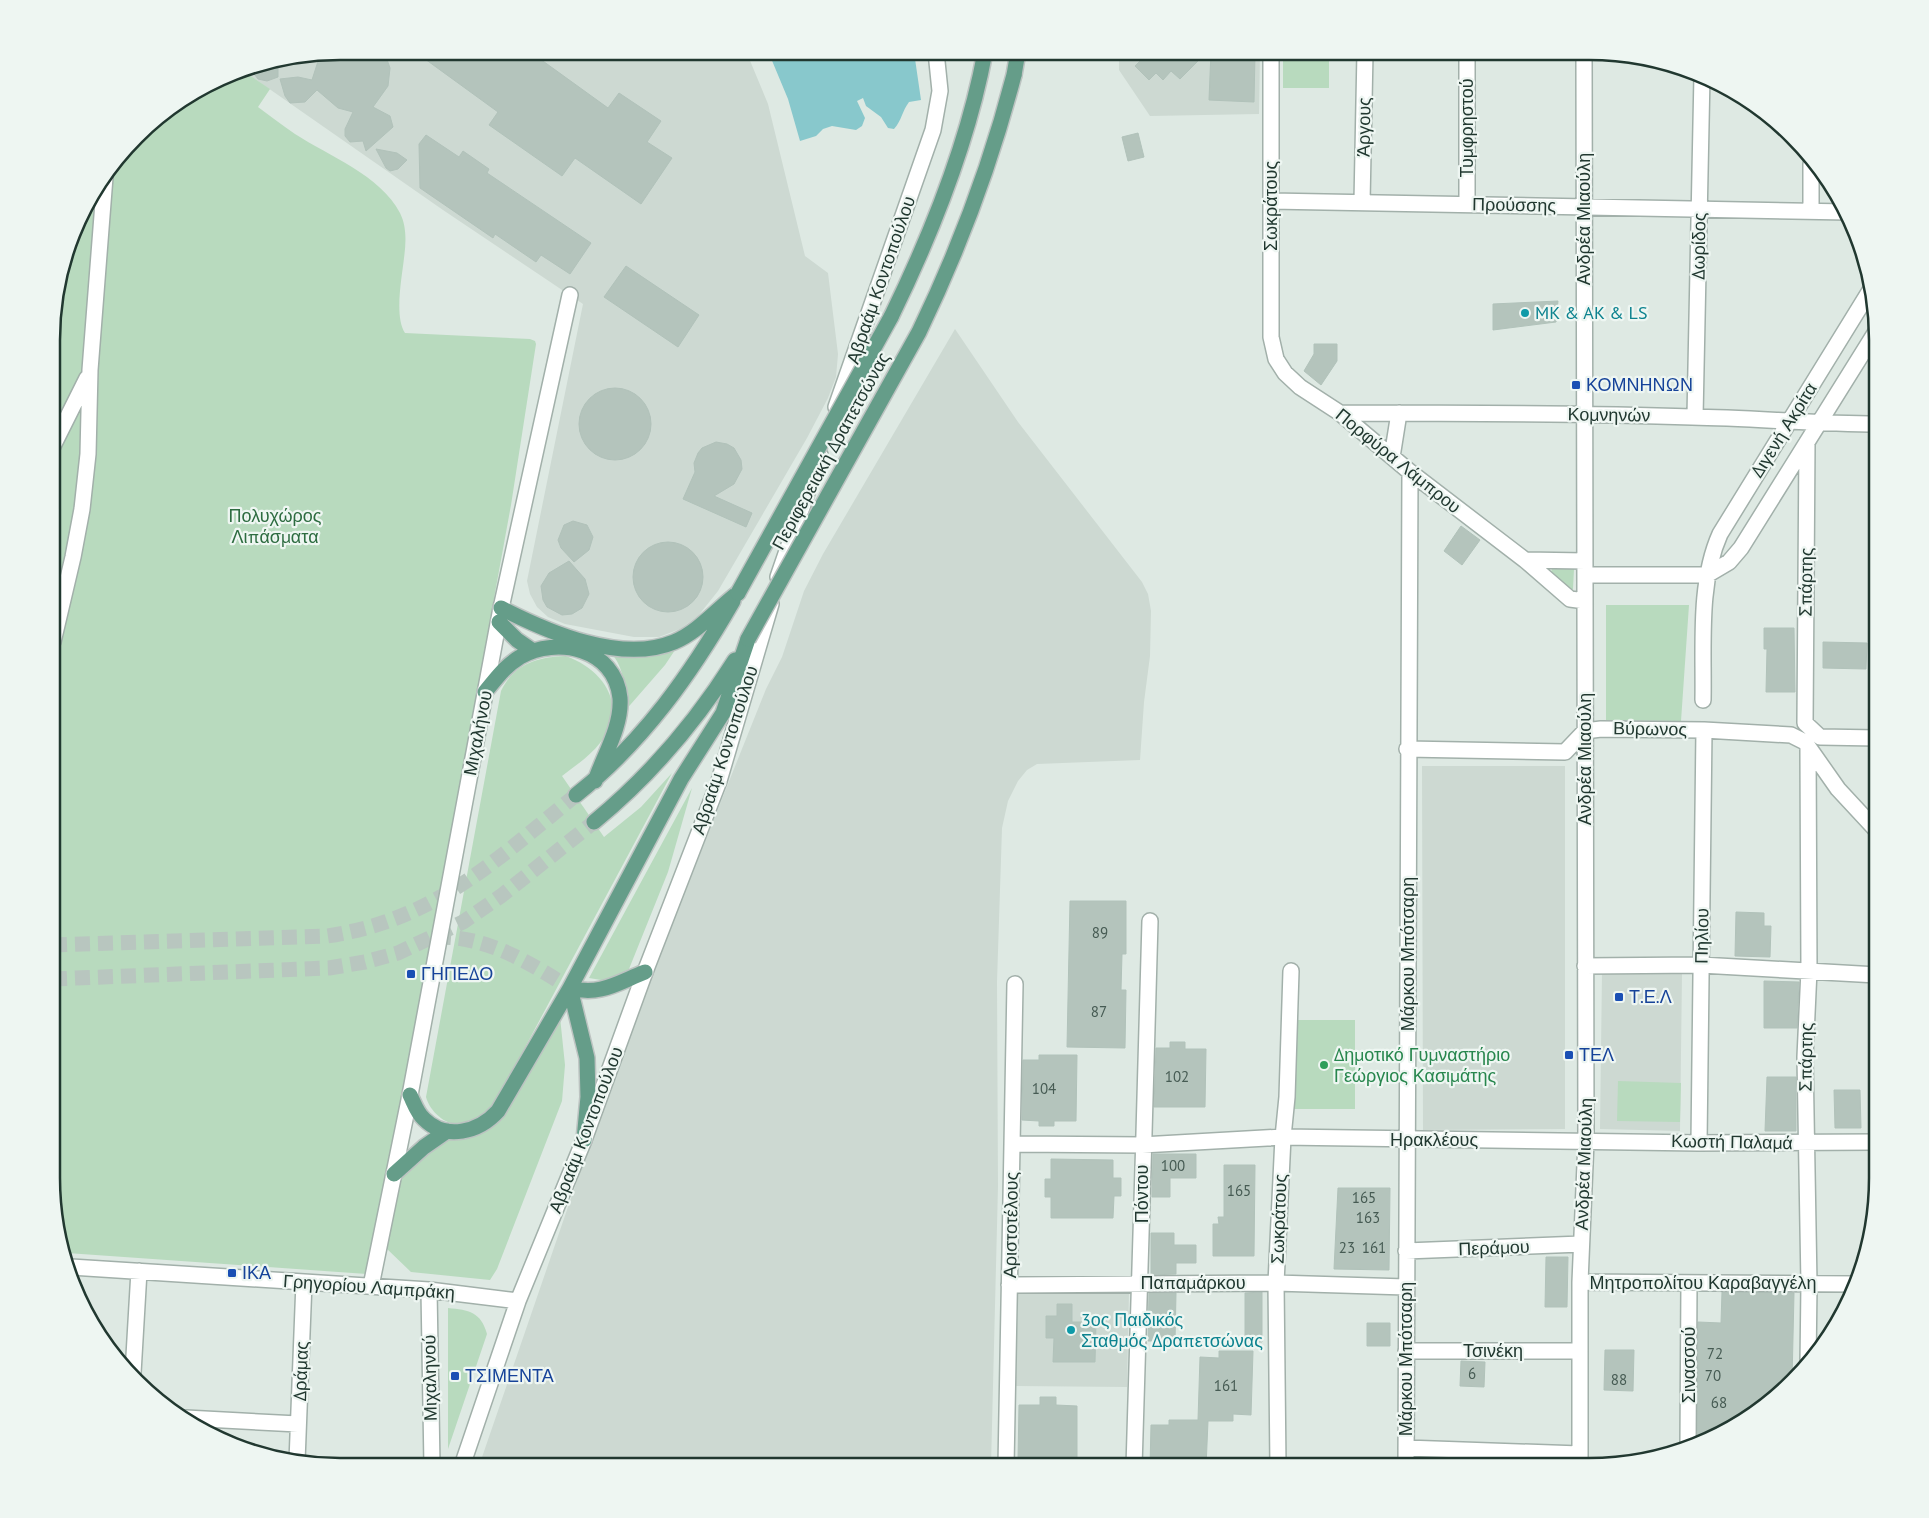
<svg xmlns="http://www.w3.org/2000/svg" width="1929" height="1518" font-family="'PT Sans',sans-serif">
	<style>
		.built { fill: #cdd9d2 }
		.green { fill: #b8dabe }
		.water { fill: #88c8cc }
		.building { fill: #b4c4bc; stroke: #b1c2ba }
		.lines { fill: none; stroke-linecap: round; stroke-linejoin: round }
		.major-tunnel { stroke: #b8c6bf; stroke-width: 15; stroke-dasharray: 15 8; stroke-linecap: butt }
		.minor-casing { stroke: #a2b0aa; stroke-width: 18 }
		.major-casing { stroke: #bcc3c1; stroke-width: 18 }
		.minor { stroke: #fff; stroke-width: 15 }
		.major { stroke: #659d89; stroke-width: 15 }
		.major-bridge-casing { stroke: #bcc3c1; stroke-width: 18; stroke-linecap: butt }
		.major-bridge { stroke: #659d89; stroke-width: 15 }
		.culture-dot { fill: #0f9aa8; stroke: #eef6f2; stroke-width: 2 }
		.transit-dot { fill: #1a4fb4; stroke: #eef6f2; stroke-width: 2 }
		.leisure-dot { fill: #2e9e5b; stroke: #eef6f2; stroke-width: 2 }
		.labels { text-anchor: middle; stroke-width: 4.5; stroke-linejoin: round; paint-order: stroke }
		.number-label { font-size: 15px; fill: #465b53 }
		.street-label { font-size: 18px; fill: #213830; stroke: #eef6f2 }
		.culture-label { font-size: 18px; fill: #0d838f; stroke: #eef6f2; text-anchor: start }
		.transit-label { font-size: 18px; fill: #164399; stroke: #eef6f2; text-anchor: start }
		.park-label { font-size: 18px; fill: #2d6c40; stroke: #eef6f2 }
		.leisure-label { font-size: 18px; fill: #27864d; stroke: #eef6f2; text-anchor: start }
		.rim { fill: none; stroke: #213830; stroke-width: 2.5 }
	</style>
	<rect width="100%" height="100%" fill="#dee9e3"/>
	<path class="built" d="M 340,51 L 746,51 L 768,104 L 805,256 L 828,273 L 838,354 L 836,377 L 828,398 L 807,438 L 718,591 L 698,616 L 680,629 L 659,637 L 634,637 L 565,624 L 548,617 L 537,607 L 530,594 L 527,581 L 583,304 L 443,210 L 242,70 L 247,67 Z
		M 1119,52 L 1260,52 L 1259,114 L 1150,116 L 1119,70 Z
		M 955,329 L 1018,422 L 1142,582 L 1148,594 L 1151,611 L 1150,656 L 1144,702 L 1140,760 L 1037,764 L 1027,770 L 1018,781 L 1008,801 L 1002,828 L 997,982 L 998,1186 L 991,1466 L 479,1466 L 625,1041 L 766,689 L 782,657 L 804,591 L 823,554 Z
		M 1422,766 L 1565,766 L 1565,1129 L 1423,1130 Z
		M 1602,973 L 1682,974 L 1680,1131 L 1600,1129 Z
		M 1018,1290 L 1129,1292 L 1127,1387 L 1016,1386 Z"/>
	<path class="green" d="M 1283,52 L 1329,52 L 1329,88 L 1283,88 Z
		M 242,70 L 270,89 L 258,107 C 270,116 282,125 295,134 C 329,156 380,175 400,213 C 407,227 406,243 404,258 C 402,277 394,316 405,333 L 530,339 L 535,341 L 536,344 L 511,505 L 432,938 L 367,1274 L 67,1253 L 52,1198 L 54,302 L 90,196 L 150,123 Z
		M 1552,569 L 1574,569 L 1573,589 L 1570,589 L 1551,572 Z
		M 1606,605 L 1689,605 L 1681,721 L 1606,720 Z
		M 679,644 L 665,665 L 624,712 C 625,689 626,666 607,649 Z
		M 566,656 C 604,670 629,706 600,743 C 590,756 575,766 562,776 L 604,837 L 641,807 L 672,773 L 492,1109 C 486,1113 480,1119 473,1122 C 453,1132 431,1115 426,1097 L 501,691 C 514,664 537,657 566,656 Z
		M 692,788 L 668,872 L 629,969 L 607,981 L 589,978 Z
		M 560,1017 L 565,1065 L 562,1101 L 497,1269 L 490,1280 L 411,1272 L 386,1248 L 398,1186 L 405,1170 L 445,1140 L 471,1136 Z
		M 1293,1020 L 1355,1020 L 1355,1109 L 1293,1109 Z
		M 1618,1081 L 1681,1083 L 1680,1122 L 1617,1121 Z
		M 448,1308 C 469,1310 481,1312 487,1334 L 448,1449 Z"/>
	<path class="water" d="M 768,51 L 914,52 L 921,100 L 909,102 C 902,111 902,120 894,129 L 888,128 L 881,117 L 866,106 L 863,98 L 857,101 L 865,118 L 862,126 L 856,130 L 832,126 L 823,129 L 816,136 L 800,141 L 788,99 Z"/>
	<path class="building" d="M 340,51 L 384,51 L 390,68 L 388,86 L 373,107 L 390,116 L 393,127 L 366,151 L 363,141 L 350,142 L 345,136 L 345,129 L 353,112 L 338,108 L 317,90 L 305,102 L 290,103 L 285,96 L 280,79 L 298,77 L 312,80 L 320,55 Z
		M 414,51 L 529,51 L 608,108 L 619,93 L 661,121 L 647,142 L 672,158 L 641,204 L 575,158 L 562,176 L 489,125 L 498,112 Z
		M 1149,52 L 1207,52 L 1180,79 L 1171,71 L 1163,80 L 1156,73 L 1149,80 L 1135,66 Z
		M 1211,52 L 1255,53 L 1254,102 L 1209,100 Z
		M 278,61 L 278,77 L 267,81 L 258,79 L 248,66 Z
		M 1138,133 L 1144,157 L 1128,161 L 1122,137 Z
		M 426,135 L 459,157 L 463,151 L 489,169 L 487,173 L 591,243 L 570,274 L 541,255 L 536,262 L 495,234 L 493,238 L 420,188 L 419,144 Z
		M 376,149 L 397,153 L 407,160 L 398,169 L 390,171 L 386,168 Z
		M 626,266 L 699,315 L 678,347 L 604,297 Z
		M 1558,301 L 1556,322 L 1493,330 L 1493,304 Z
		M 1314,344 L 1337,344 L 1337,361 L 1321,385 L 1304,371 L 1314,354 Z
		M579 424a36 36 0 1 1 72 0a36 36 0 1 1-72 0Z
		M 716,442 L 727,444 L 734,448 L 741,460 L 742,469 L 734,484 L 714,496 L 752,513 L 746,527 L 683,499 L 695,472 L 694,463 L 698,453 L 702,448 Z
		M 573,521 L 587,525 L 593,537 L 589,550 L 574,562 L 561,548 L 558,540 L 564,525 Z
		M 1461,526 L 1480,540 L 1462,565 L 1444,551 Z
		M633 577a35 35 0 1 1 70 0a35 35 0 1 1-70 0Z
		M 569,561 L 585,579 L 589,594 L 582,608 L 572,614 L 562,615 L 547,607 L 543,600 L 541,586 L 549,573 Z
		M 1764,628 L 1794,628 L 1795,692 L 1766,692 L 1767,649 L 1764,649 Z
		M 1823,642 L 1867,643 L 1866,669 L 1823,668 Z
		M 1070,901 L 1126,901 L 1126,954 L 1122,954 L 1121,990 L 1126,990 L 1125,1048 L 1067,1047 Z
		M 1736,912 L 1764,913 L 1764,926 L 1771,926 L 1770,957 L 1735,956 Z
		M 1764,981 L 1799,982 L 1797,1028 L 1764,1028 Z
		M 1170,1042 L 1185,1042 L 1185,1049 L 1206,1049 L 1205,1107 L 1154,1107 L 1156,1048 L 1170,1048 Z
		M 1039,1055 L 1077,1055 L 1076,1121 L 1054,1121 L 1054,1126 L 1039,1126 L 1039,1121 L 1022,1120 L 1023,1060 L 1039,1060 Z
		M 1767,1077 L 1796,1077 L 1796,1131 L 1765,1131 Z
		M 1834,1090 L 1860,1090 L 1861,1128 L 1835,1128 Z
		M 1153,1154 L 1196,1154 L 1196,1178 L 1170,1178 L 1170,1197 L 1152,1197 Z
		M 1051,1159 L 1113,1160 L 1113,1178 L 1121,1178 L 1121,1196 L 1114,1196 L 1113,1218 L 1051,1218 L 1051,1197 L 1045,1197 L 1045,1179 L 1051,1179 Z
		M 1224,1165 L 1255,1165 L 1254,1256 L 1213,1256 L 1213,1224 L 1219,1224 L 1218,1217 L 1224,1217 Z
		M 1338,1188 L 1390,1188 L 1389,1270 L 1334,1269 Z
		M 1151,1233 L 1174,1233 L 1174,1245 L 1196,1245 L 1196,1263 L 1176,1263 L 1176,1274 L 1151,1275 Z
		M 1546,1257 L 1568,1257 L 1567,1307 L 1545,1307 Z
		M 1262,1292 L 1262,1342 L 1245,1342 L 1245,1293 Z
		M 1722,1292 L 1794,1293 L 1792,1381 L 1750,1418 L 1697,1445 L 1698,1322 L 1721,1323 Z
		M 1149,1293 L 1176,1293 L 1175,1341 L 1148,1341 Z
		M 1057,1304 L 1072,1304 L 1072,1322 L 1096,1322 L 1095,1362 L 1053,1362 L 1054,1338 L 1046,1338 L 1046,1316 L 1057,1316 Z
		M 1367,1323 L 1390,1323 L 1390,1346 L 1367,1346 Z
		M 1605,1350 L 1634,1350 L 1633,1391 L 1604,1390 Z
		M 1219,1351 L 1253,1351 L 1251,1415 L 1233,1414 L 1233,1421 L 1208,1421 L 1206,1467 L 1150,1467 L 1151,1425 L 1169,1425 L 1169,1420 L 1198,1420 L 1200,1357 L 1219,1358 Z
		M 1461,1361 L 1485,1362 L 1484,1387 L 1460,1386 Z
		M 1040,1397 L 1056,1397 L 1056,1405 L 1077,1406 L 1077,1460 L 1056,1460 L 1056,1466 L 1039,1466 L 1039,1460 L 1018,1459 L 1019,1405 L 1040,1405 Z"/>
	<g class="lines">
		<path class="major-tunnel" d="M 436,937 C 487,936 528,962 570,988
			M 52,945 L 327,936 C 435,920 495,861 576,795
			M 52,979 L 329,968 L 365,962 L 398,953 L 463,922 L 501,896 L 594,822"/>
		<defs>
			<path id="minor" d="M 1271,52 L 1271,337 L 1276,359 L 1285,373 L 1300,387 L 1340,413 L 1410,472 L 1525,560 L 1570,599 L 1585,601
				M 1811,164 L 1811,211
				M 1271,201 L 1848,212
				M 1362,202 L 1365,52
				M 1467,204 L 1467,52
				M 836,407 L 933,130 L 940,91 L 936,52
				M 1340,413 C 1458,413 1575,413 1692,417 C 1754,418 1816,424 1878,424
				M 1695,417 L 1702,75
				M 1807,442 L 1805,723 L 1820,737 L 1877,738
				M 53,446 L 87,378
				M 1392,457 L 1399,413
				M 1525,560 L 1585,561
				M 1585,575 L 1707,575 L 1729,562 L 1741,548 L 1877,330
				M 778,577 L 820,455
				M 53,642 L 73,557 L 82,509 L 88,454 L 90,370 L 105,177
				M 1703,700 C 1704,646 1698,583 1720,534 L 1871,289
				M 1407,749 L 1565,752 L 1585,731 L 1601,729 L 1704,730 L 1791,735 L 1805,742 L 1838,789 L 1877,831
				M 1585,966 L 1701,965 L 1877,975
				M 1699,1143 L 1704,730
				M 1012,1144 L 1142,1145 L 1283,1137 L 1699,1143 L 1877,1142
				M 1406,1251 L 1581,1244
				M 71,1267 L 429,1290 L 518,1301
				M 1580,1282 L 1857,1284
				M 1009,1285 L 1276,1283 L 1406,1287
				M 371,1286 L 410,1095 L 501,608 L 570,295
				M 429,1290 L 432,1466
				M 1406,1351 L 1580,1351
				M 1808,1366 L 1809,1284 L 1805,1057 L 1809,970 L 1808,748
				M 133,1373 L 139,1271
				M 186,1418 L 298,1424
				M 1688,1447 L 1689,1283
				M 1406,1448 L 1580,1454
				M 297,1461 L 304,1282
				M 462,1466 L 518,1301 L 584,1140 L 645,972 L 719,781 L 771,604
				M 1006,1466 L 1015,984
				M 1134,1467 C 1141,1285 1144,1103 1150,921
				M 1278,1467 L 1276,1283 L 1283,1137 L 1287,1097 L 1291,971
				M 1406,1467 C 1407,1135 1406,803 1410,472
				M 1580,1467 L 1580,1282 L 1586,1141 L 1584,52"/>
			<path id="major" d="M 1014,75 L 1018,52
				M 891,317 C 932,233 968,144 985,52
				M 501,608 C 548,632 621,664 674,642 C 698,632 717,609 738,593
				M 499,622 L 517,640 L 533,651
				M 485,692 C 496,679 505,666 520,657 C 557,636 615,648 620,698 C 622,726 604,755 595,781
				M 576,795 C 643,742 691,674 733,601
				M 594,822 C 650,776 696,722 735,660
				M 410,1095 C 414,1103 417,1113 424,1119 C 446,1141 479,1132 498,1111 L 570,988 L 681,779 L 723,713 L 748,639
				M 584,1140 L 588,1097 L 587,1058 L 570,988 C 600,996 617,983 645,972
				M 394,1174 L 424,1147 L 447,1131"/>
		</defs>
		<use href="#minor" class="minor-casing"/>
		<use href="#major" class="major-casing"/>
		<use href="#minor" class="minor"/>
		<use href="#major" class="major"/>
		<defs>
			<path id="major-bridge" d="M 738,593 L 891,317
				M 748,639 L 919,332 C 959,249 991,164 1014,75"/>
		</defs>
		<use href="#major-bridge" class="major-bridge-casing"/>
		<use href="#major-bridge" class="major-bridge"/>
	</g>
	<g class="culture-dot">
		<circle cx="1525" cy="313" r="5"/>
		<circle cx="1071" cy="1330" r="5"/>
	</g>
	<g class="transit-dot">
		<rect x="1571" y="380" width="10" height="10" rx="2.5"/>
		<rect x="406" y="969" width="10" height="10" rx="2.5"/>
		<rect x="1614" y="992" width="10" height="10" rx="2.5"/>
		<rect x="1564" y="1050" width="10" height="10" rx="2.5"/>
		<rect x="227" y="1268" width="10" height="10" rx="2.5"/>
		<rect x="450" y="1371" width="10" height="10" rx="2.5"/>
	</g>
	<circle class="leisure-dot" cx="1324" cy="1065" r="5"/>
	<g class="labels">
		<g class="number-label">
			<text x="1100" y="938">89</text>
			<text x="1099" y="1017">87</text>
			<text x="1177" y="1082">102</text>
			<text x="1044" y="1094">104</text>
			<text x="1173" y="1171">100</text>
			<text x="1239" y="1196">165</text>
			<text x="1364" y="1203">165</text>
			<text x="1368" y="1223">163</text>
			<text x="1347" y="1253">23</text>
			<text x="1374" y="1253">161</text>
			<text x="1715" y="1359">72</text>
			<text x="1472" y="1379">6</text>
			<text x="1713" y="1381">70</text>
			<text x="1619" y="1385">88</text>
			<text x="1226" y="1391">161</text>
			<text x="1719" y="1408">68</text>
		</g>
		<g class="street-label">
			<text transform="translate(1364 127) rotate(-89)" y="6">Άργους</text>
			<text transform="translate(1467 128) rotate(-90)" y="6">Τυμφρηστού</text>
			<text transform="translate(1514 205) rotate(1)" y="6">Προύσσης</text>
			<text transform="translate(1271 206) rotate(-90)" y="6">Σωκράτους</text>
			<text transform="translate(1584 219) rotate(-90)" y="6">Ανδρέα Μιαούλη</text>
			<text transform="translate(1699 246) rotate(-89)" y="6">Δωρίδος</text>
			<text transform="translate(881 280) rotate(-71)" y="6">Αβραάμ Κοντοπούλου</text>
			<text transform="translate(1609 415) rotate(1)" y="6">Κομνηνών</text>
			<text transform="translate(1784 430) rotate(-58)" y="6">Διγενή Ακρίτα</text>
			<text transform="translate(831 451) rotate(-61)" y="6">Περιφερειακή Δραπετσώνας</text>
			<text transform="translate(1398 461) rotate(39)" y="6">Πορφύρα Λάμπρου</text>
			<text transform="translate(1806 582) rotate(-89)" y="6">Σπάρτης</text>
			<text transform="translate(1650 729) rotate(1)" y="6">Βύρωνος</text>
			<text transform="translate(478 733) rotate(-79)" y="6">Μιχαλήνου</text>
			<text transform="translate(725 750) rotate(-72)" y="6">Αβραάμ Κοντοπούλου</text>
			<text transform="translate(1585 759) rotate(-90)" y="6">Ανδρέα Μιαούλη</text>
			<text transform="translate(1702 936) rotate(-89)" y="6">Πηλίου</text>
			<text transform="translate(1408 954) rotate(-90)" y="6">Μάρκου Μπότσαρη</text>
			<text transform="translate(1806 1057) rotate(-89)" y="6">Σπάρτης</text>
			<text transform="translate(586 1130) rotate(-69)" y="6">Αβραάμ Κοντοπούλου</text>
			<text x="1434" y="1146">Ηρακλέους</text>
			<text transform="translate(1732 1142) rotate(1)" y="6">Κωστή Παλαμά</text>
			<text transform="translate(1584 1164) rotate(-88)" y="6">Ανδρέα Μιαούλη</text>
			<text transform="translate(1142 1194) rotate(-90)" y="6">Πόντου</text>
			<text transform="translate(1279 1219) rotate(-88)" y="6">Σωκράτους</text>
			<text transform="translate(1011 1225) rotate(-89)" y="6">Αριστοτέλους</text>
			<text transform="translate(1494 1248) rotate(-2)" y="6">Περάμου</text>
			<text x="1193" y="1289">Παπαμάρκου</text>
			<text x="1703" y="1289">Μητροπολίτου Καραβαγγέλη</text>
			<text transform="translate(369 1287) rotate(4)" y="6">Γρηγορίου Λαμπράκη</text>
			<text x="1493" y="1357">Τσινέκη</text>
			<text transform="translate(1406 1359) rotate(-90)" y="6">Μάρκου Μπότσαρη</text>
			<text transform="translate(1689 1365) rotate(-90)" y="6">Σινασσού</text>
			<text transform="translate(301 1371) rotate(-88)" y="6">Δράμας</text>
			<text transform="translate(430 1378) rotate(-91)" y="6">Μιχαληνού</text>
		</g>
		<g class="culture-label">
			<text x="1535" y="319">MK &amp; AK &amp; LS</text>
			<text x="1081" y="1326">3ος Παιδικός<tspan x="1081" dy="21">Σταθμός Δραπετσώνας</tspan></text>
		</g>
		<g class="transit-label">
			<text x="1586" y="391">ΚΟΜΝΗΝΩΝ</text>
			<text x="421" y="980">ΓΗΠΕΔΟ</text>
			<text x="1629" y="1003">Τ.Ε.Λ</text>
			<text x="1579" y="1061">ΤΕΛ</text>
			<text x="242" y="1279">ΙΚΑ</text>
			<text x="465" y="1382">ΤΣΙΜΕΝΤΑ</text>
		</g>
		<g class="park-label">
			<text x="275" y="522">Πολυχώρος<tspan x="275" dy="21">Λιπάσματα</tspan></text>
		</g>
		<g class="leisure-label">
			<text x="1334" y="1061">Δημοτικό Γυμναστήριο<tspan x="1334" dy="21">Γεώργιος Κασιμάτης</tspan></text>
		</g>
	</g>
	<path d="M0 0H1929V1518H0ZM340 60H1589A280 280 0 0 1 1869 340V1178A280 280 0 0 1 1589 1458H340A280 280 0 0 1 60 1178V340A280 280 0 0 1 340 60Z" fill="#eef6f2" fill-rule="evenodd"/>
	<path class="rim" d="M340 60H1589A280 280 0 0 1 1869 340V1178A280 280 0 0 1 1589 1458H340A280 280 0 0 1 60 1178V340A280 280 0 0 1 340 60Z"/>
</svg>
